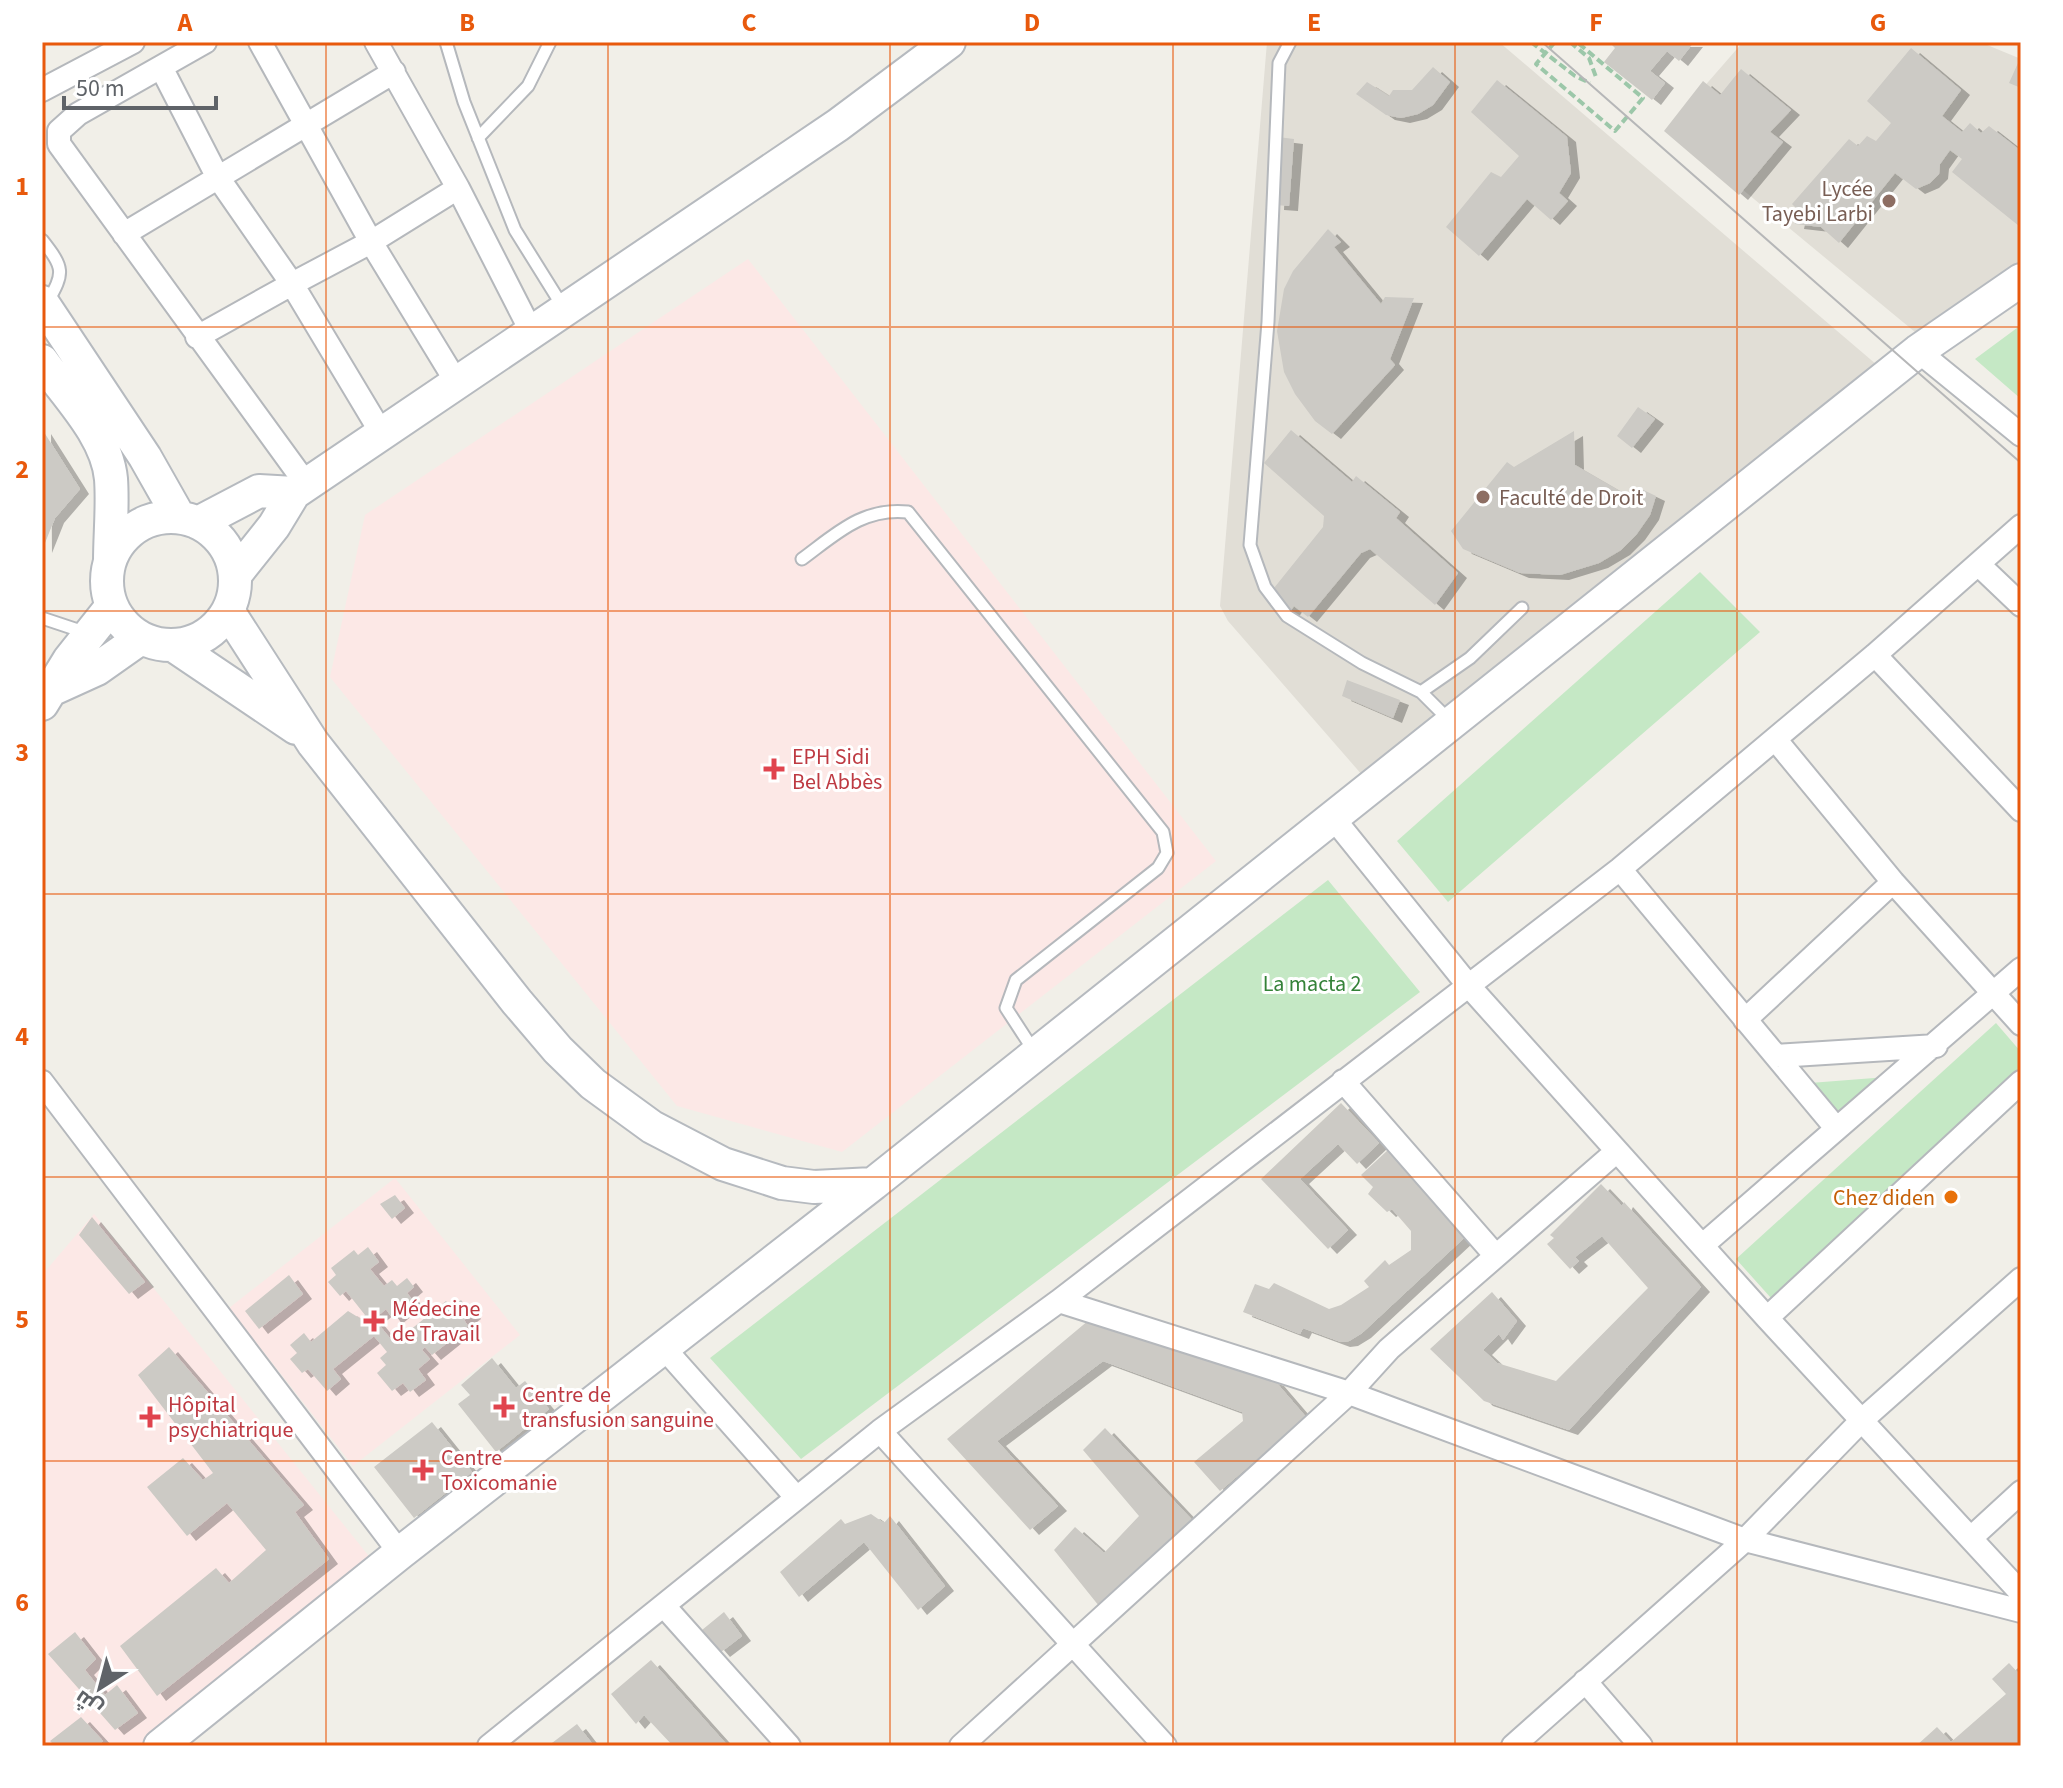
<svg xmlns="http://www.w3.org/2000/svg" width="2063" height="1788" font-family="'Source Sans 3',Cairo,sans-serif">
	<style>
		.education { fill: #e1ded6 }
		.medical { fill: #fce8e6 }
		.green { fill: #c5e8c5 }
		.building { fill: #cccac5; filter: url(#shadow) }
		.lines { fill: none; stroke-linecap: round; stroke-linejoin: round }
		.lane-casing { stroke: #b5b8bc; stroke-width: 15 }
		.street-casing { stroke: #b5b8bc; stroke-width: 26 }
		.secondary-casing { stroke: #b6babf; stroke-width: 36 }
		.path { stroke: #9cc7a9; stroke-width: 4; stroke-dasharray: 8 4; stroke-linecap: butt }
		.lane { stroke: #fff; stroke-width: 11 }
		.street { stroke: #fff; stroke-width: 22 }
		.secondary { stroke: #fff; stroke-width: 32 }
		.tram { stroke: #b6b7b8; stroke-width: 2 }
		.grid { fill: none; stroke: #e8590c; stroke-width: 2; stroke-opacity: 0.55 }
		.education-dot { fill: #8d6e63; stroke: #fff; stroke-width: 3 }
		.health-dot { fill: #e0444e; stroke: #fff; stroke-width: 3 }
		.food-dot { fill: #e8710a; stroke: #fff; stroke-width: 3 }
		.labels { text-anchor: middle; stroke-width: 6; stroke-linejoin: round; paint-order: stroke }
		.education-label { font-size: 22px; fill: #785e54; stroke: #fff; text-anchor: end }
		.health-label { font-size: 22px; fill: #be3a42; stroke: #fff; text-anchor: start }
		.park-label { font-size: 22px; fill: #348238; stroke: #fff }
		.food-label { font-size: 22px; fill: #c56008; stroke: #fff; text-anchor: end }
		.neatline { fill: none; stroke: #e8590c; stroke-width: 3 }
		.grid-label { font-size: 26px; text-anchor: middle; font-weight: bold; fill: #e8590c }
	</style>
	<defs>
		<filter id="shadow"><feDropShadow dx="9" dy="5" stdDeviation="0" flood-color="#0004"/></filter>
	</defs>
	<rect width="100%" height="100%" fill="#f1efe8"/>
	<path class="education" d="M 1267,42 L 1499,42 L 1877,365 L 1363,776 L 1228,621 L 1220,606 Z
		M 1743,42 L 1980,42 L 2021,59 L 2021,274 L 1952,329 L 1915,332 L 1668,128 Z"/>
	<path class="medical" d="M 748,259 L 1216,861 L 842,1152 L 677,1106 L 330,677 L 365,515 Z
		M 395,1178 L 520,1335 L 353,1466 L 229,1308 Z
		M 94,1214 L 372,1560 L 139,1746 L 42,1746 L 42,1275 Z"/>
	<path class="green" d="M 2021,325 L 2021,399 L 1975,359 Z
		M 1700,572 L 1760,632 L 1448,902 L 1397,841 Z
		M 1328,880 L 1420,992 L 801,1459 L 710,1358 Z
		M 1996,1023 L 2021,1052 L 2021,1076 L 1771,1298 L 1736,1259 Z
		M 1887,1077 L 1840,1120 L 1810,1083 Z"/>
	<path class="building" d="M 1609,42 L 1694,42 L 1679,61 L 1667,51 L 1650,71 L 1665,83 L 1652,100 L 1604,62 L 1615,48 Z
		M 1911,48 L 1961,90 L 1942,116 L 1962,132 L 1970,123 L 1981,133 L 1989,126 L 2021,151 L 2021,223 L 2019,226 L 1952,172 L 1962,159 L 1950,150 L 1940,164 L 1939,174 L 1930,183 L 1916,189 L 1895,173 L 1839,243 L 1821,227 L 1795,224 L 1798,210 L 1792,204 L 1849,139 L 1858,146 L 1867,136 L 1876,141 L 1891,123 L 1867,101 Z
		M 2018,63 L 2021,65 L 2021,88 L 2009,83 Z
		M 1433,67 L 1450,82 L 1433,105 L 1418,114 L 1401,118 L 1386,115 L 1356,94 L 1367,82 L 1389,96 L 1393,90 L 1412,90 Z
		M 1741,69 L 1791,110 L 1770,132 L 1783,142 L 1739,195 L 1664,131 L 1703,81 L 1720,95 Z
		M 1497,80 L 1567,137 L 1571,173 L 1559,193 L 1568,201 L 1551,220 L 1527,199 L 1479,256 L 1446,227 L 1491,172 L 1501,177 L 1519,156 L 1471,112 Z
		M 1278,137 L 1294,139 L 1289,206 L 1275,205 Z
		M 1328,229 L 1341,242 L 1334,247 L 1381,304 L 1385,297 L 1414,298 L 1390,359 L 1395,365 L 1332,434 L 1315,421 L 1295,394 L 1284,372 L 1277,331 L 1284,289 L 1293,271 Z
		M 1638,407 L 1655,419 L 1632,448 L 1617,436 Z
		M 42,429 L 80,489 L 55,518 L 43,548 Z
		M 1291,430 L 1352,482 L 1356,476 L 1400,512 L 1396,518 L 1458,573 L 1435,605 L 1370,549 L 1361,553 L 1308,617 L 1294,606 L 1289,613 L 1270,593 L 1323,527 L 1324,516 L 1264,463 Z
		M 1574,431 L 1575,465 L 1632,498 L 1637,487 L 1656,496 L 1650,515 L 1636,535 L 1621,550 L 1599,563 L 1560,575 L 1520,573 L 1463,549 L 1451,531 L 1507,462 L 1514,467 Z
		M 1347,680 L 1400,700 L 1393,718 L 1342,696 Z
		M 1341,1103 L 1379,1143 L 1357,1164 L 1338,1144 L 1300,1179 L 1348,1230 L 1328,1249 L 1261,1179 Z
		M 1388,1150 L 1464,1238 L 1362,1333 L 1349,1341 L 1341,1342 L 1303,1328 L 1300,1334 L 1243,1312 L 1255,1284 L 1269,1289 L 1274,1283 L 1329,1309 L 1341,1305 L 1369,1287 L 1364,1281 L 1385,1260 L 1389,1265 L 1411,1250 L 1411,1231 L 1392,1209 L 1387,1212 L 1368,1194 L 1373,1187 L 1361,1175 Z
		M 1601,1184 L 1622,1206 L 1624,1202 L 1701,1287 L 1569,1430 L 1484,1401 L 1430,1349 L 1492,1292 L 1517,1321 L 1503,1340 L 1499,1334 L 1483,1350 L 1497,1363 L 1556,1381 L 1648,1288 L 1602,1236 L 1575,1257 L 1579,1261 L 1570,1269 L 1547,1244 L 1554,1238 L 1550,1235 Z
		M 395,1195 L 405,1208 L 392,1219 L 380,1204 Z
		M 92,1217 L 145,1282 L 129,1294 L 79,1235 Z
		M 368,1247 L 379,1262 L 370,1269 L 384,1286 L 392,1280 L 397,1286 L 407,1278 L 414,1287 L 407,1293 L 414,1302 L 393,1319 L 386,1309 L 374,1319 L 394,1343 L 446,1301 L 451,1308 L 461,1300 L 472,1314 L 464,1320 L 468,1326 L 432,1355 L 425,1347 L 422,1350 L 430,1359 L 418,1369 L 426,1380 L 410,1392 L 403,1383 L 392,1391 L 377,1373 L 386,1365 L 380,1358 L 387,1352 L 374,1336 L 333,1369 L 341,1379 L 327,1391 L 308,1369 L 302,1373 L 290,1359 L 297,1353 L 290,1345 L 304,1333 L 311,1342 L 348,1311 L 361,1319 L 365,1315 L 346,1291 L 340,1296 L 328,1282 L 336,1275 L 331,1268 L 354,1250 L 358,1255 Z
		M 289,1275 L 303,1294 L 259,1329 L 245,1311 Z
		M 1095,1315 L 1275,1381 L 1306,1417 L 1220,1491 L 1194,1462 L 1243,1421 L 1242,1412 L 1103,1361 L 997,1441 L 1058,1506 L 1030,1530 L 947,1439 Z
		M 169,1347 L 304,1505 L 295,1512 L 329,1559 L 157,1696 L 120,1646 L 216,1568 L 229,1583 L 266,1550 L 227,1503 L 187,1536 L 147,1487 L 183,1458 L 203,1480 L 213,1473 L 138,1375 Z
		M 492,1358 L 516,1388 L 525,1381 L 549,1409 L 496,1452 L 458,1404 L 470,1395 L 461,1385 Z
		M 432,1422 L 472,1472 L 414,1518 L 374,1467 Z
		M 1105,1428 L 1195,1523 L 1099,1606 L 1054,1550 L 1075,1527 L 1104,1553 L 1139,1516 L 1083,1450 Z
		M 871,1514 L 884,1523 L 890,1516 L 945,1586 L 918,1610 L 864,1542 L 799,1597 L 780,1572 L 841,1519 L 845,1524 Z
		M 724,1612 L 742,1636 L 721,1652 L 702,1630 Z
		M 75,1632 L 96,1659 L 85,1670 L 105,1695 L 117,1685 L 138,1713 L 115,1730 L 48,1654 Z
		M 651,1660 L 728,1746 L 673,1746 L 644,1715 L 636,1724 L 611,1694 Z
		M 2009,1663 L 2021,1676 L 2021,1742 L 2017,1746 L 1916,1746 L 1937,1727 L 1951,1742 L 2006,1694 L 1992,1679 Z
		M 81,1717 L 103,1741 L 97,1746 L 55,1746 L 50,1741 Z
		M 577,1724 L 594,1746 L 548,1746 Z"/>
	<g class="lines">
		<defs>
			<path id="lane" d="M 446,42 L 464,102 L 515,230 L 563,307
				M 1290,42 L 1279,63 L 1268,322 L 1250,545 L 1265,587 L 1287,616 L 1362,663 L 1421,692 L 1450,721
				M 478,138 L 528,86 L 550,42
				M 42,240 C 64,268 65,272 47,303
				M 802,559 C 836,534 863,507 908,512 L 1163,832 L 1167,853 L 1158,868 L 1016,980 L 1006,1008 L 1034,1051
				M 42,618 L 87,633
				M 1421,692 L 1470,658 L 1522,608"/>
			<path id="street" d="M 205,42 L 78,114 L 59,131 L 59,144 L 307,485
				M 260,42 L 371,242 L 457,383
				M 376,42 L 458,188 L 532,333
				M 162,69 L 217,176 L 292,284 L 371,242 L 458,188
				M 42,90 L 133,42
				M 124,234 L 394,72
				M 197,337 L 292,284 L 382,434
				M 1918,351 L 2021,435
				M 1978,564 L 2021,605
				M 1875,655 L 2021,810
				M 1775,739 L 1893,882 L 2021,1024
				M 1334,819 L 1468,985 L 1767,1318 L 2021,1593
				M 1620,869 L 1836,1128
				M 1745,1020 L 1893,882
				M 1776,1056 L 1936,1046
				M 1343,1081 L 1496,1256
				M 42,1082 L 400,1553
				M 1617,1151 L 1389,1349 L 1349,1393 L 1745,1540 L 2021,1611
				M 1704,1244 L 2021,969
				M 1059,1301 L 1620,869 L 1875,655 L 2021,526
				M 1767,1318 L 2021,1082
				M 663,1347 L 796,1497
				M 880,1431 L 1059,1301 L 1349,1393
				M 1971,1538 L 2021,1492
				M 664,1606 L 789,1746
				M 1585,1681 L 1641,1746
				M 489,1746 L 880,1431 L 1165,1746
				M 961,1746 L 1349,1393
				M 1513,1746 L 1745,1540 L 1862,1420 L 2021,1279"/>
			<path id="secondary" d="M 42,302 L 145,457 L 179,517
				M 42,361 C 66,395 107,435 111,479 C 113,506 110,534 110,561
				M107 581a64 64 0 1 1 128 0a64 64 0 1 1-128 0Z
				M 198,523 L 259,491 L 294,493
				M 235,575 L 274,526 L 294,493 L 838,125 L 949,42
				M 228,611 L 313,743 L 517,1002 L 558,1050 L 593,1084 L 652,1127 L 723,1164 L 782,1183 L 814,1187 L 873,1184 L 1918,351 L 2021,280
				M 173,645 L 296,728
				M 53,689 L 97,669 L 141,638
				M 42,704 L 69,660 L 112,606
				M 160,1746 L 400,1553 L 873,1184"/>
		</defs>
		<use href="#lane" class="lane-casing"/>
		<use href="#street" class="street-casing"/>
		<use href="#secondary" class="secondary-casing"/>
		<path class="path" d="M 1531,42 L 1575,76 L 1590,83
			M 1555,42 L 1536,64 L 1615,131 L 1643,98 L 1577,42
			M 1570,42 L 1589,58 L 1596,77"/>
		<use href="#lane" class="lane"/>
		<use href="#street" class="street"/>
		<use href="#secondary" class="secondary"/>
		<path class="tram" d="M 1542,42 L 2021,463"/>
	</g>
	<path class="grid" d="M 326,42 L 326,1746M 608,42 L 608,1746M 890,42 L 890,1746M 1173,42 L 1173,1746M 1455,42 L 1455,1746M 1737,42 L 1737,1746M 42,327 L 2021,327M 42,611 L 2021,611M 42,894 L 2021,894M 42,1177 L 2021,1177M 42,1461 L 2021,1461"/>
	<g class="education-dot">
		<circle cx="1889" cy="201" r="8"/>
		<circle cx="1483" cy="497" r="8"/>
	</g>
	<g class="health-dot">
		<path d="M770 757h8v8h8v8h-8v8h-8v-8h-8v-8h8z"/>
		<path d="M370 1309h8v8h8v8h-8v8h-8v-8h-8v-8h8z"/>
		<path d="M500 1395h8v8h8v8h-8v8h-8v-8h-8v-8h8z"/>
		<path d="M146 1405h8v8h8v8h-8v8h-8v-8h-8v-8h8z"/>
		<path d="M419 1458h8v8h8v8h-8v8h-8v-8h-8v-8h8z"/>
	</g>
	<circle class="food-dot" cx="1951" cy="1197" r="8"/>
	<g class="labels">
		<g class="education-label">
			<text x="1873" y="196">Lycée<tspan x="1873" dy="25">Tayebi Larbi</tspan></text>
			<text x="1499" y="505" text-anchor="start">Faculté de Droit</text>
		</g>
		<g class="health-label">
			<text x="792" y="764">EPH Sidi<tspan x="792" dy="25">Bel Abbès</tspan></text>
			<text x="392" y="1316">Médecine<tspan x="392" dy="25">de Travail</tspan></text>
			<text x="522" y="1402">Centre de<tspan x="522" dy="25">transfusion sanguine</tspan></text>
			<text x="168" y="1412">Hôpital<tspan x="168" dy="25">psychiatrique</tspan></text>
			<text x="441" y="1465">Centre<tspan x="441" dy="25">Toxicomanie</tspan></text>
		</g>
		<g class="park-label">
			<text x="1312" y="991">La macta 2</text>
		</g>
		<g class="food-label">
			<text x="1935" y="1205">Chez diden</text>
		</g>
	</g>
	<rect width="2063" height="1788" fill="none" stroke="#ffffff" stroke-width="88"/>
	<g transform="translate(100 1688) rotate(216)" stroke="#ffffff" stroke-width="6" paint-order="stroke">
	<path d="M0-6L14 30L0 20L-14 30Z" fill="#5f6368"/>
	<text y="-12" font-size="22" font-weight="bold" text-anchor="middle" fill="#5f6368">ش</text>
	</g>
	<path d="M64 96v12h152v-12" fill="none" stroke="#5f6368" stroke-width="4"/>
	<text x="76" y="96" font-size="24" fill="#5f6368" stroke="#ffffff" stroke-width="6" paint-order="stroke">50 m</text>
	<rect x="44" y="44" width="1975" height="1700" class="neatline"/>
	<g class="grid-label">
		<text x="185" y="31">A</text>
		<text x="467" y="31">B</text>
		<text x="749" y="31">C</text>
		<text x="1032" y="31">D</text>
		<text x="1314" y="31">E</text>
		<text x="1596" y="31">F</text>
		<text x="1878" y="31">G</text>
		<text x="22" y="195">1</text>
		<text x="22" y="478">2</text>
		<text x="22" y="761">3</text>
		<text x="22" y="1045">4</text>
		<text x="22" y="1328">5</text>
		<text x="22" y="1611">6</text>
	</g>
</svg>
